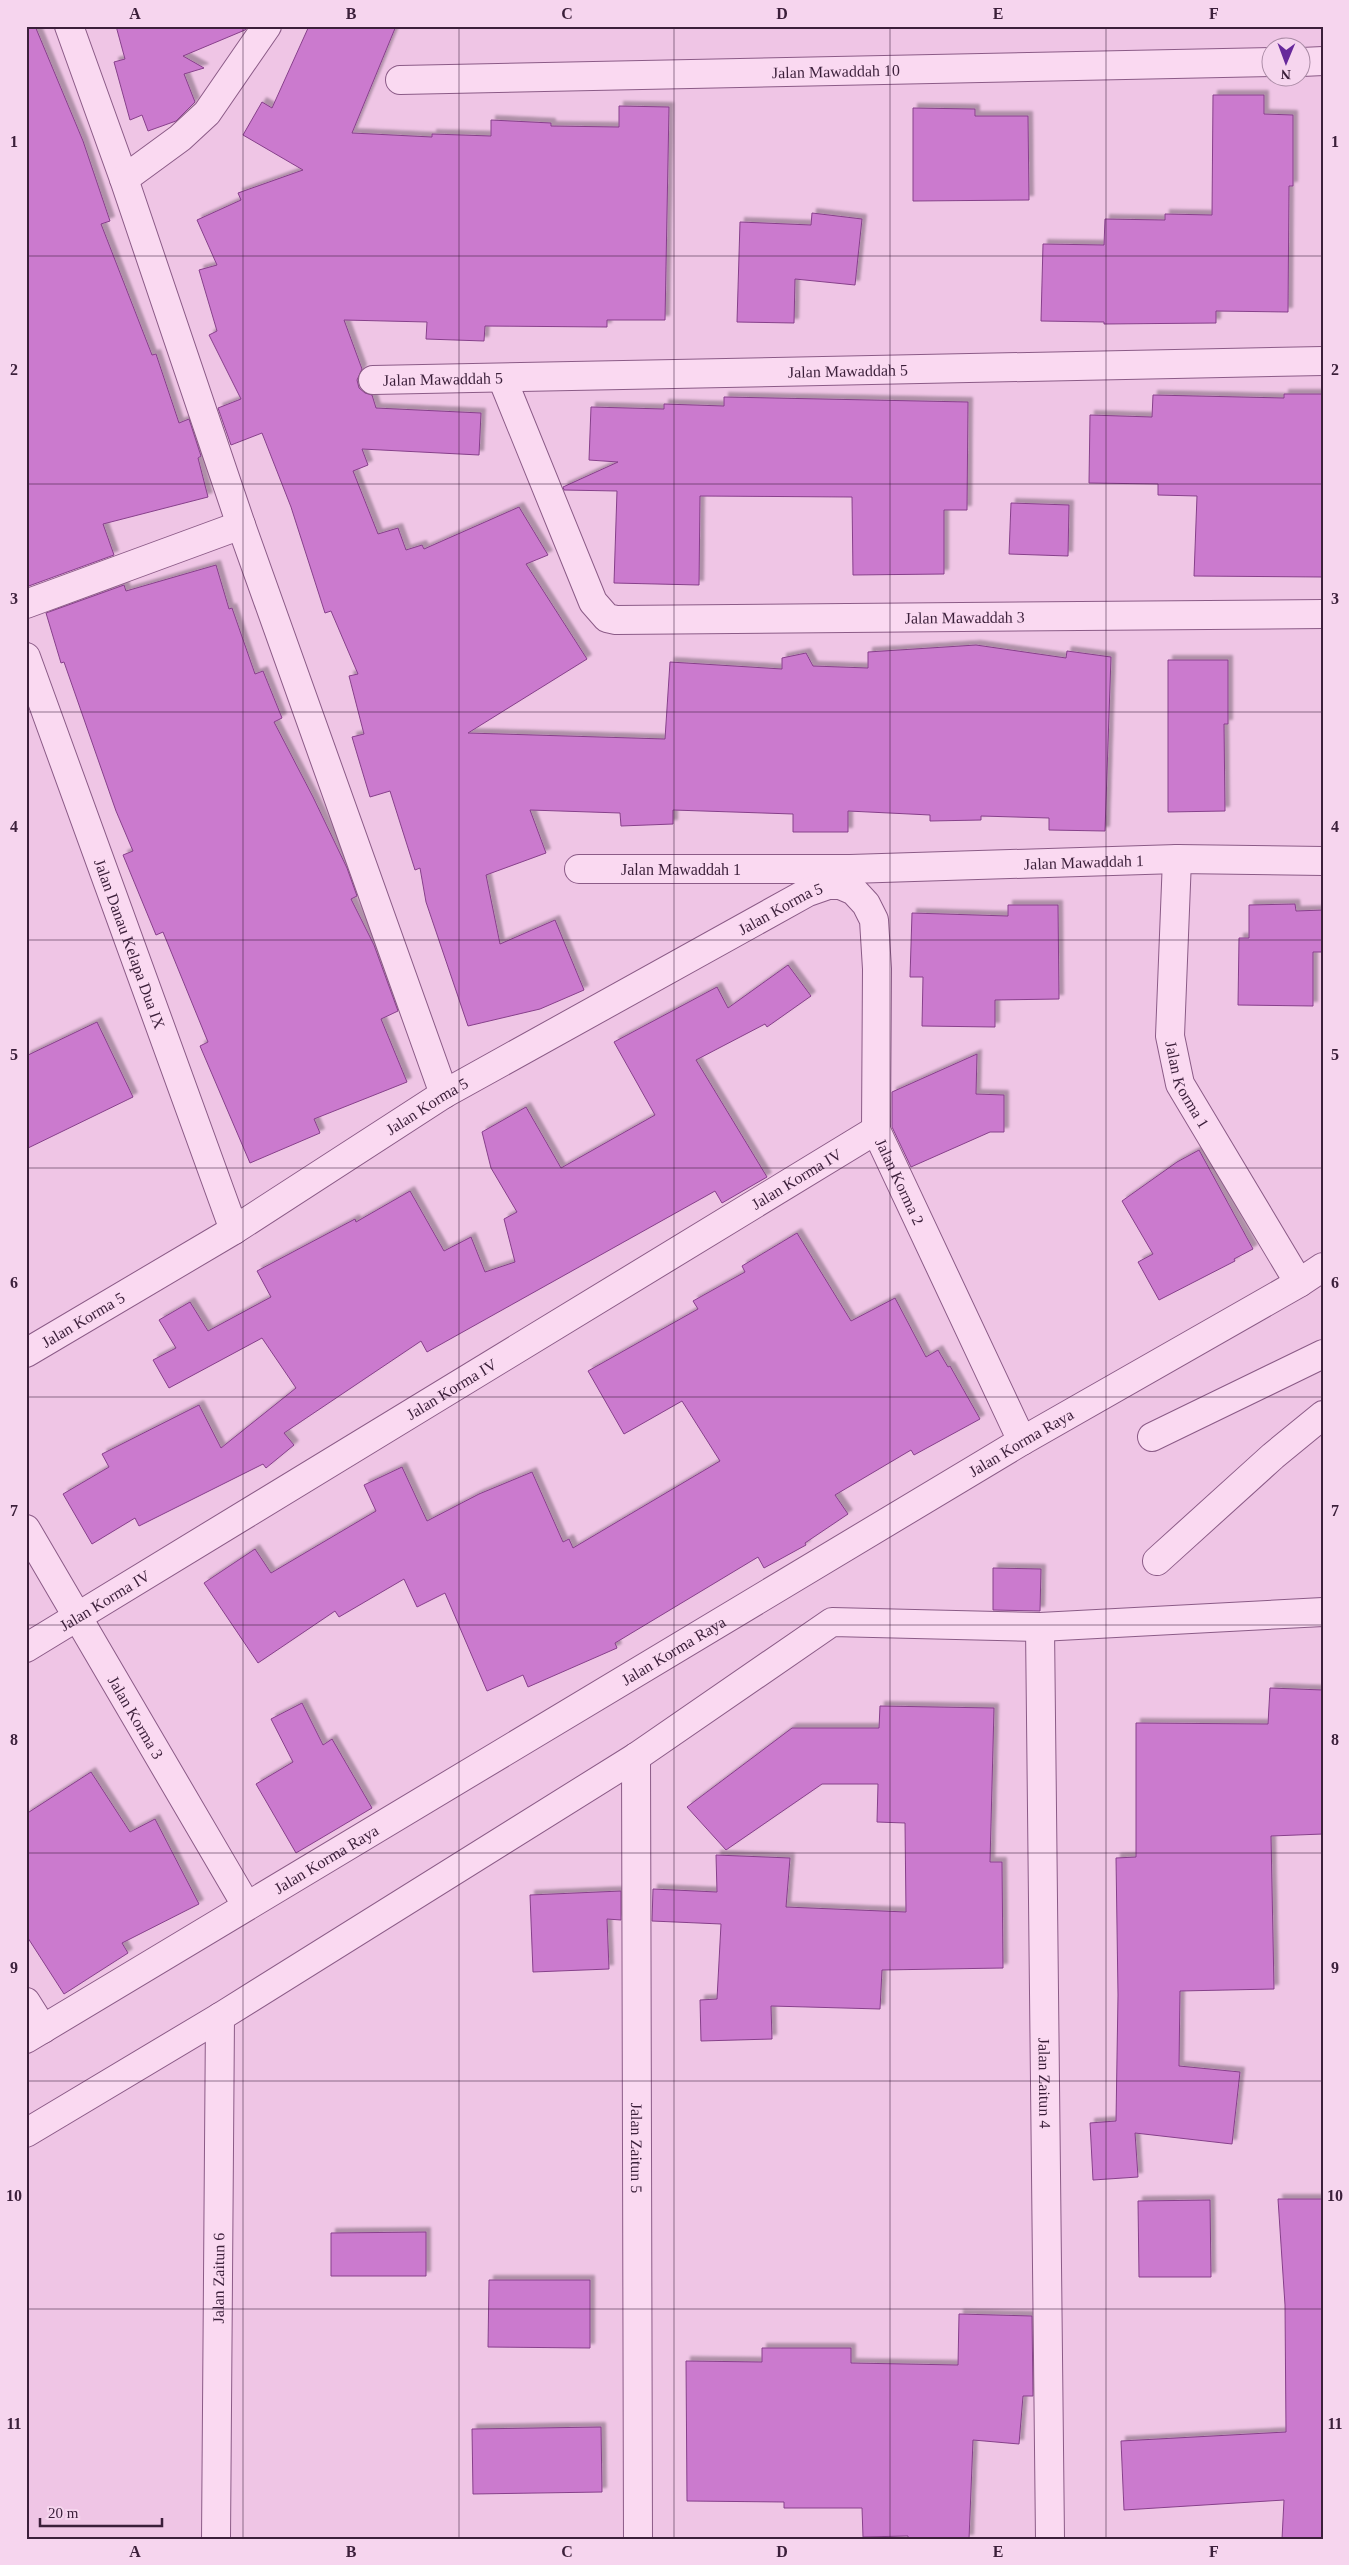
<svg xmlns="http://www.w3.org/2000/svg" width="1349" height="2565" font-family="Georgia,serif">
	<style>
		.building { fill: #cb7ace; stroke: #87408b; filter: url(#shadow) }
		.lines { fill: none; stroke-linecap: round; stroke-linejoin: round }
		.minor-casing { stroke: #8b5b87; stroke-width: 30 }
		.minor { stroke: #fad9f1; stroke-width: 28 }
		.grid { fill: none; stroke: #3b1f3a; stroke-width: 1; stroke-opacity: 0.55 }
		.labels { text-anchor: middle; stroke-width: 4.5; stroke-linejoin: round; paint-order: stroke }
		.street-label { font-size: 16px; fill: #3b1f3a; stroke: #f6d5ee }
		.neatline { fill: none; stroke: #3b1f3a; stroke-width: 2 }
		.grid-label { font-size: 16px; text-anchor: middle; font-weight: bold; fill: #3b1f3a }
	</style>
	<defs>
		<filter id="shadow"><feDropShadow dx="4.5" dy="-4.5" stdDeviation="1" flood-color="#0004"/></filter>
	</defs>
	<rect width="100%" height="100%" fill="#efc5e5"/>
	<path class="building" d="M 26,26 L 35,26 L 83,141 L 110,221 L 101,224 L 152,355 L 156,354 L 179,423 L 189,419 L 201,456 L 198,458 L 208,497 L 103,524 L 114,555 L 26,587 Z
		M 116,26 L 248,26 L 245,30 L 183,56 L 204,68 L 184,74 L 195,102 L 176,121 L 148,131 L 142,115 L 130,120 L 114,62 L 125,59 Z
		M 309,26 L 396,26 L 352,133 L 432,137 L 432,134 L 491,136 L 491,120 L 551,123 L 551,126 L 619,127 L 619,106 L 669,107 L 665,320 L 607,320 L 607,327 L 485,326 L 484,341 L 426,339 L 427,322 L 344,320 L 362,369 L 357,380 L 359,388 L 365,393 L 372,395 L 376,408 L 481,413 L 479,455 L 362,449 L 368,465 L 353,471 L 378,534 L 398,528 L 406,550 L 422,545 L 424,549 L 519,507 L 548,555 L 526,564 L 587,659 L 468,733 L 665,739 L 670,662 L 782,669 L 782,658 L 806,653 L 813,666 L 868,668 L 868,652 L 976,645 L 1066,658 L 1067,651 L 1111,657 L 1105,831 L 1049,830 L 1049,818 L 981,816 L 981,820 L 930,821 L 930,815 L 848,811 L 848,832 L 793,832 L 793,814 L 673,810 L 673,824 L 621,826 L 620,813 L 530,810 L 546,853 L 486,875 L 500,944 L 555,920 L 584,990 L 540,1009 L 468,1026 L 426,902 L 420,868 L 415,870 L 390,791 L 370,797 L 352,737 L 364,734 L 349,676 L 358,674 L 331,611 L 325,613 L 291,507 L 262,433 L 231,445 L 218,408 L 241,399 L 209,335 L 217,331 L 199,270 L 217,265 L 197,220 L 241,200 L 238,193 L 303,170 L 243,135 L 262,102 L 272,108 Z
		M 1213,95 L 1264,95 L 1264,114 L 1293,115 L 1293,186 L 1289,186 L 1288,312 L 1216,311 L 1216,323 L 1104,324 L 1104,322 L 1041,321 L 1043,244 L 1104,245 L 1105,219 L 1165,220 L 1165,214 L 1212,215 Z
		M 913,108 L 975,109 L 975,116 L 1028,116 L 1029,200 L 913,201 Z
		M 812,213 L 862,219 L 855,285 L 795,279 L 794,323 L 737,322 L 740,222 L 811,225 Z
		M 1284,394 L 1323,394 L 1323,577 L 1194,576 L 1197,496 L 1158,495 L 1158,484 L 1089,483 L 1090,415 L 1152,417 L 1153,395 L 1284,398 Z
		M 724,397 L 968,402 L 967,510 L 944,510 L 944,574 L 853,575 L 852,497 L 700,496 L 699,585 L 614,583 L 617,491 L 564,490 L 563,487 L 618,462 L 589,460 L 591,407 L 664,409 L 664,404 L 724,406 Z
		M 1011,503 L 1069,505 L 1068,556 L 1009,554 Z
		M 216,565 L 229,609 L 232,608 L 255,674 L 263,671 L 282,718 L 274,722 L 313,797 L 347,868 L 357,896 L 351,899 L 374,945 L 398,1011 L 381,1019 L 407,1082 L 314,1119 L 320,1133 L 250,1163 L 200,1046 L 208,1042 L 163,932 L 156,935 L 123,855 L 133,851 L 116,811 L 64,662 L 61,663 L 46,613 L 124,585 L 126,591 Z
		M 1168,660 L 1228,660 L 1228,724 L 1224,724 L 1225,811 L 1168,812 Z
		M 1295,904 L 1296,911 L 1323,910 L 1323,952 L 1313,952 L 1313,1006 L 1238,1005 L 1239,938 L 1249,938 L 1249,905 Z
		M 1008,905 L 1058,905 L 1059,999 L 995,1000 L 995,1027 L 922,1026 L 923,977 L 910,977 L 912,913 L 1008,916 Z
		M 788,965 L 811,996 L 767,1027 L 765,1024 L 696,1060 L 767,1177 L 722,1203 L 715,1191 L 427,1352 L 421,1341 L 284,1433 L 294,1445 L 266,1468 L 263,1464 L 139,1526 L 135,1518 L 92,1544 L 63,1494 L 109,1467 L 102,1454 L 199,1405 L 221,1448 L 296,1388 L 262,1338 L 169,1388 L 153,1360 L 176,1348 L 159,1320 L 190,1302 L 208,1331 L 271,1297 L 257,1271 L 355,1219 L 356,1222 L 410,1191 L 444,1251 L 471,1237 L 485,1272 L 515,1262 L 504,1219 L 517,1212 L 491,1168 L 482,1132 L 526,1107 L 561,1168 L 655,1115 L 614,1042 L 717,987 L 728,1008 Z
		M 97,1022 L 133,1097 L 26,1149 L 26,1056 Z
		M 977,1054 L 976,1094 L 1004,1095 L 1004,1132 L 990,1132 L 911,1167 L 892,1127 L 892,1092 Z
		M 1199,1150 L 1253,1249 L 1234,1259 L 1235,1261 L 1159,1300 L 1138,1262 L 1153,1254 L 1122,1201 L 1177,1162 Z
		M 797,1233 L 851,1321 L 895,1298 L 926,1357 L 938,1350 L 948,1367 L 950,1366 L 980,1419 L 914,1455 L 911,1450 L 835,1495 L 848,1514 L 805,1543 L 806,1545 L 764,1568 L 758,1557 L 615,1643 L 617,1648 L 528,1687 L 523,1675 L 487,1691 L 445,1593 L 417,1607 L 404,1579 L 339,1617 L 335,1611 L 258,1663 L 204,1583 L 255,1549 L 271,1573 L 376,1511 L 364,1485 L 402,1467 L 427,1521 L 479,1494 L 532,1472 L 563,1542 L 569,1539 L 573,1548 L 720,1461 L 682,1401 L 624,1434 L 588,1371 L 698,1309 L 693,1301 L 745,1272 L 742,1266 Z
		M 993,1568 L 1041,1569 L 1040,1611 L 993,1610 Z
		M 1270,1688 L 1323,1690 L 1323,1834 L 1271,1836 L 1274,1989 L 1180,1991 L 1179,2066 L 1240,2072 L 1232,2144 L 1135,2133 L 1138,2177 L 1093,2180 L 1090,2123 L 1116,2121 L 1118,1995 L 1116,1858 L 1136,1857 L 1136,1723 L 1268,1724 Z
		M 302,1703 L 323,1745 L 332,1739 L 372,1808 L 296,1853 L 256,1784 L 293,1762 L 271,1719 Z
		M 880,1706 L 994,1708 L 990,1862 L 1002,1862 L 1003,1968 L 882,1970 L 880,2009 L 771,2006 L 772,2039 L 701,2041 L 700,2000 L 717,1999 L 721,1924 L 652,1921 L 653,1889 L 717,1892 L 716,1855 L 790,1858 L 786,1907 L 906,1912 L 905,1823 L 877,1822 L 878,1784 L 822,1784 L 726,1850 L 687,1807 L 792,1728 L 879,1728 Z
		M 91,1772 L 130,1832 L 155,1819 L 199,1904 L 122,1943 L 128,1953 L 64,1994 L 26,1935 L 26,1814 Z
		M 621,1891 L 621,1920 L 607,1919 L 609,1969 L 533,1972 L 530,1895 Z
		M 1278,2199 L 1323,2199 L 1323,2539 L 1282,2539 L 1284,2500 L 1124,2510 L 1121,2441 L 1286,2432 L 1285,2305 Z
		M 1210,2200 L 1211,2277 L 1139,2277 L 1138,2201 Z
		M 426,2232 L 426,2276 L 331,2276 L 331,2233 Z
		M 489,2280 L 590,2280 L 590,2348 L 488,2347 Z
		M 959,2314 L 1032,2316 L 1033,2396 L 1023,2396 L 1019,2444 L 973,2440 L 969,2539 L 908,2539 L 908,2536 L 863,2537 L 862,2508 L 784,2508 L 784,2502 L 687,2501 L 686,2361 L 762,2362 L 762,2348 L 851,2348 L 851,2363 L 958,2365 Z
		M 601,2427 L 602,2492 L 473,2494 L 472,2429 Z"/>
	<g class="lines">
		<defs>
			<g id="minor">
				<path d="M 69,26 L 124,179 L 241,525 L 444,1094"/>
				<path d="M 1302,62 L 1323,61"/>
				<path id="s1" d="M 400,80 L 1272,62"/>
				<path d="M 124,179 L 180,138 L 207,113 L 267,26"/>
				<path id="s2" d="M 502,378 L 593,602 L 607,618 L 616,620 L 1323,614"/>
				<path id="s3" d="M 373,380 L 1323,361"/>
				<path d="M 26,604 L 241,525"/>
				<path id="s4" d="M 26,657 L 234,1230"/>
				<path id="s5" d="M 1177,859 L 1170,1036 L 1180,1084 L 1299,1283"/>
				<path id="s6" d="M 579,869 L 850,869 L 1177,859 L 1323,861"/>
				<path id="s7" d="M 26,1353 L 234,1230 L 444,1094 L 808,892 L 828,885 L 840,885 L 854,891 L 866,904 L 874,920 L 877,969 L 876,1130 L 1022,1441"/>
				<path d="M 1152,1437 L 1323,1354"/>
				<path id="s8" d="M 26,1529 L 246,1905"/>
				<path d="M 1157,1561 L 1273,1456 L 1323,1415"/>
				<path id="s9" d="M 1040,1627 L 1050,2539"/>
				<path id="s10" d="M 26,1648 L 876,1130"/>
				<path id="s11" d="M 636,1757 L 638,2539"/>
				<path d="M 26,2002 L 43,2029"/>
				<path id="s12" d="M 26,2039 L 1022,1441 L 1299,1283 L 1323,1267"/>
				<path d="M 26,2133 L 220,2017 L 636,1757 L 832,1622 L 1040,1627 L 1323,1612"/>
				<path id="s13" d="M 216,2539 L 220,2017"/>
			</g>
		</defs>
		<use href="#minor" class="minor-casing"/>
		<use href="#minor" class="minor"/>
	</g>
	<path class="grid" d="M 243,26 L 243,2539M 459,26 L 459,2539M 674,26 L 674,2539M 890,26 L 890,2539M 1106,26 L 1106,2539M 26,256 L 1323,256M 26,484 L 1323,484M 26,712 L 1323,712M 26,940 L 1323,940M 26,1168 L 1323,1168M 26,1397 L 1323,1397M 26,1625 L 1323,1625M 26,1853 L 1323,1853M 26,2081 L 1323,2081M 26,2309 L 1323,2309"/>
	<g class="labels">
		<g class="street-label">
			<text dy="6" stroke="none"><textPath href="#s1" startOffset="436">Jalan Mawaddah 10</textPath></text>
			<text dy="6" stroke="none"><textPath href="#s3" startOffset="475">Jalan Mawaddah 5</textPath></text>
			<text dy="6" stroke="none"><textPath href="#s3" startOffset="70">Jalan Mawaddah 5</textPath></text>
			<text dy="6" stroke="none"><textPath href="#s2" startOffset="621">Jalan Mawaddah 3</textPath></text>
			<text dy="6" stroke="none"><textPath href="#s6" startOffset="505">Jalan Mawaddah 1</textPath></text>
			<text dy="6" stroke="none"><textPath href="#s6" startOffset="102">Jalan Mawaddah 1</textPath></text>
			<text dy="6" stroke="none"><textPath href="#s7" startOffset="876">Jalan Korma 5</textPath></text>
			<text dy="6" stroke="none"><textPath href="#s4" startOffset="305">Jalan Danau Kelapa Dua IX</textPath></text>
			<text dy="6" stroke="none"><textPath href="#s5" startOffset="229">Jalan Korma 1</textPath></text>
			<text dy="6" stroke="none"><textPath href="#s7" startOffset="471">Jalan Korma 5</textPath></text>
			<text dy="6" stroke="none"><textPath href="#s10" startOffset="902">Jalan Korma IV</textPath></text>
			<text dy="6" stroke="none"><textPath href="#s7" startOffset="1259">Jalan Korma 2</textPath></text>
			<text dy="6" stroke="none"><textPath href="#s7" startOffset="66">Jalan Korma 5</textPath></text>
			<text dy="6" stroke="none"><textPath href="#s10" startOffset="498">Jalan Korma IV</textPath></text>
			<text dy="6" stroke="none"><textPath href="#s12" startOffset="1160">Jalan Korma Raya</textPath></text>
			<text dy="6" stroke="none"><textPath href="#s10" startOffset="92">Jalan Korma IV</textPath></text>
			<text dy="6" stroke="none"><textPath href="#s12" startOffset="755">Jalan Korma Raya</textPath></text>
			<text dy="6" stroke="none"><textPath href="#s8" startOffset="218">Jalan Korma 3</textPath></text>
			<text dy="6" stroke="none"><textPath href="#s12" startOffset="350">Jalan Korma Raya</textPath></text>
			<text dy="6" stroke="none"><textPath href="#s9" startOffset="456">Jalan Zaitun 4</textPath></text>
			<text dy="6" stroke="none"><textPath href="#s11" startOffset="391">Jalan Zaitun 5</textPath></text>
			<text dy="6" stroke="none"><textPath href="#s13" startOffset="261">Jalan Zaitun 6</textPath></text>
		</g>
	</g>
	<rect width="1349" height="2565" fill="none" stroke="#f6d5ee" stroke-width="55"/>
	<g transform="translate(1286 62) rotate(181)"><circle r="24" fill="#f6d5ee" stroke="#ab8ca6"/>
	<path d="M0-4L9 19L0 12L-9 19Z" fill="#67299b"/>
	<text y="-8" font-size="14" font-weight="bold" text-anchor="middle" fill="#3b1f3a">N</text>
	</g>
	<path d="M40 2518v8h122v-8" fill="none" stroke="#3b1f3a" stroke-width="2.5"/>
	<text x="48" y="2518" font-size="15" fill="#3b1f3a" stroke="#f6d5ee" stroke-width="4" paint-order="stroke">20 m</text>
	<rect x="28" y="28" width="1294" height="2510" class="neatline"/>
	<g class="grid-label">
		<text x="135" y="19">A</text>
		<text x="351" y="19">B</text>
		<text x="567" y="19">C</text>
		<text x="782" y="19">D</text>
		<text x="998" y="19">E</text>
		<text x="1214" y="19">F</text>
		<text x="14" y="147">1</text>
		<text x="1335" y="147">1</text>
		<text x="14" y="375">2</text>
		<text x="1335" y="375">2</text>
		<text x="14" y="604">3</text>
		<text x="1335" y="604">3</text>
		<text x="14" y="832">4</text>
		<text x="1335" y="832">4</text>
		<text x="14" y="1060">5</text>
		<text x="1335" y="1060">5</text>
		<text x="14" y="1288">6</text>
		<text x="1335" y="1288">6</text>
		<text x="14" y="1516">7</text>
		<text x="1335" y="1516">7</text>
		<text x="14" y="1745">8</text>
		<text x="1335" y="1745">8</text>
		<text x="14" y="1973">9</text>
		<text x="1335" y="1973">9</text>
		<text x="14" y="2201">10</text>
		<text x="1335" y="2201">10</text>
		<text x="14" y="2429">11</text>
		<text x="1335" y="2429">11</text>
		<text x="135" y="2557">A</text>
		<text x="351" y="2557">B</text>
		<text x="567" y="2557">C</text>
		<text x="782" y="2557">D</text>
		<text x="998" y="2557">E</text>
		<text x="1214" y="2557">F</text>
	</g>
</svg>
